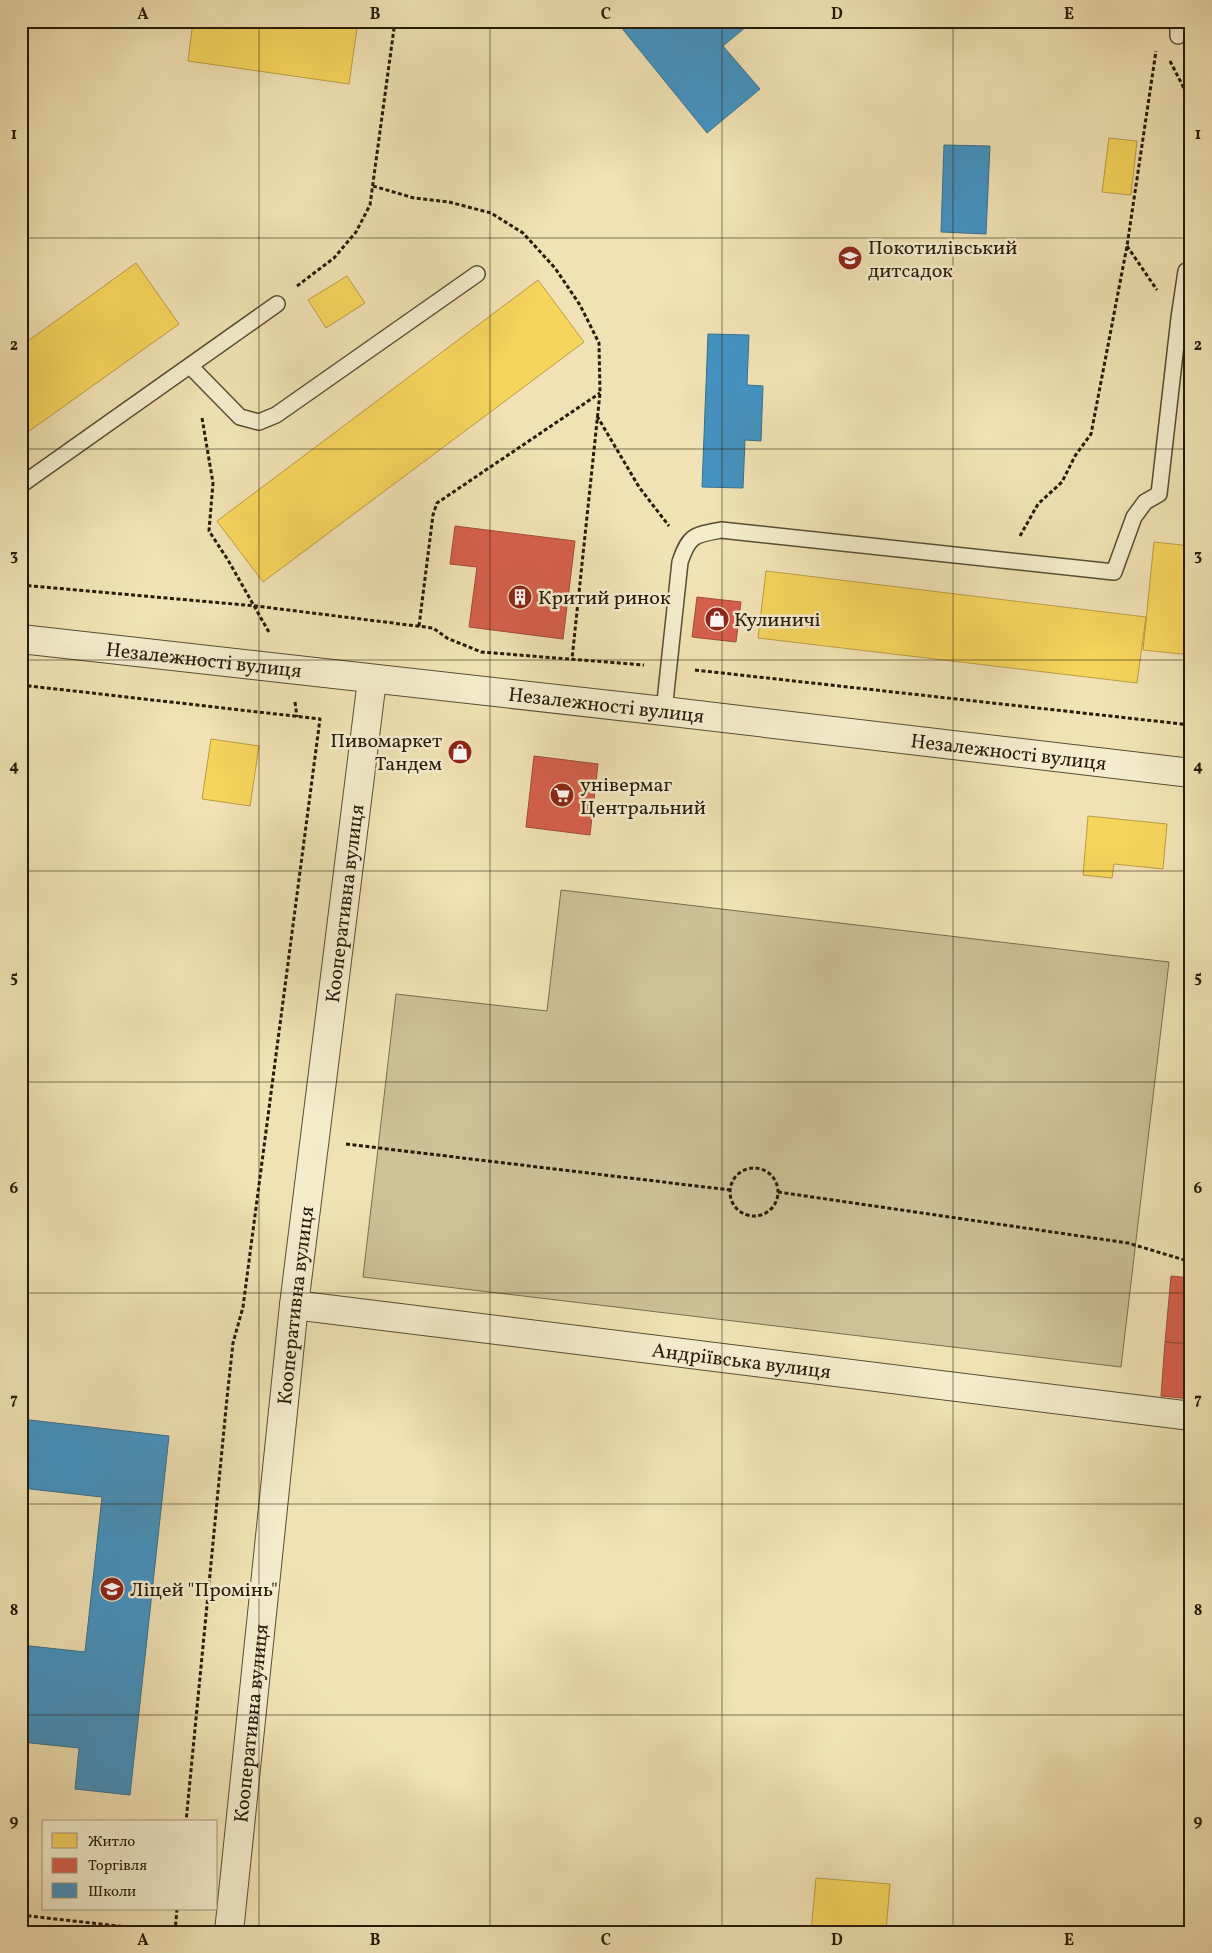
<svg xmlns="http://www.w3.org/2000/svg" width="1212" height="1953" font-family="Vollkorn,serif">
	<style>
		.green { fill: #cec097; stroke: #7a6e50 }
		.homes { fill: #f6d55c; stroke: #b89d43 }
		.shops { fill: #d6604d; stroke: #a14b39 }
		.schools { fill: #4393c3; stroke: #3a6f8c }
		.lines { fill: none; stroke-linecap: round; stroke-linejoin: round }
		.lane-casing { stroke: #584d34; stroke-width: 18 }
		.street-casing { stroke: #584d34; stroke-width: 30 }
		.path { stroke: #261b0a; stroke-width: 3; stroke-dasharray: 4 2.5; stroke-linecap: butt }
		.lane { stroke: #f5ecce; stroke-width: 15 }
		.street { stroke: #f5ecce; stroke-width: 28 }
		.grid { fill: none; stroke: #261b0a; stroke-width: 1; stroke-opacity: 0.55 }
		.labels { text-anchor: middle; stroke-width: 5; stroke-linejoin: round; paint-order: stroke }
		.poi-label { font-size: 20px; fill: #261b0a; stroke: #f5ecce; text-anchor: start }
		.street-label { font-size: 20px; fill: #261b0a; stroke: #f5ecce }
		.neatline { fill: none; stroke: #261b0a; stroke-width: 2 }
		.grid-label { font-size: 16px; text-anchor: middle; font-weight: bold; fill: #261b0a }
	</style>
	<rect width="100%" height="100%" fill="#f0e2b4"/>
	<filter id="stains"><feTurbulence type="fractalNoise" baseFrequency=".004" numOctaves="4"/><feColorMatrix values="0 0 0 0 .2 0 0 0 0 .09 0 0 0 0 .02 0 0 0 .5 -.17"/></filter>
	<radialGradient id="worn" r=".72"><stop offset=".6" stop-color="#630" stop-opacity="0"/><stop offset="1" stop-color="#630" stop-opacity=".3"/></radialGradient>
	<path class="green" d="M 561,890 L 1169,962 L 1121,1367 L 363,1277 L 396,994 L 547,1011 Z"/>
	<path class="homes" d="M 193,21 L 358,21 L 349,84 L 188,61 Z
		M 1109,138 L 1137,141 L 1131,195 L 1102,192 Z
		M 136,263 L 179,324 L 21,437 L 21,346 Z
		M 347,276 L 365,303 L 326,328 L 308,300 Z
		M 538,280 L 584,342 L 263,582 L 217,521 Z
		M 1191,506 L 1191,546 L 1187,545 Z
		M 1154,542 L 1191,546 L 1191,655 L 1143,650 Z
		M 766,571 L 1146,617 L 1137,683 L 758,638 Z
		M 211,739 L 259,746 L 250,806 L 202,799 Z
		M 1088,816 L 1167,824 L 1163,869 L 1114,864 L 1112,878 L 1083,875 Z
		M 816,1878 L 890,1884 L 886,1932 L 811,1932 Z"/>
	<path class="shops" d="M 455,526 L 575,541 L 563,639 L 469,627 L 477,567 L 450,564 Z
		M 697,597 L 741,602 L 736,642 L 692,637 Z
		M 534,756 L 598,764 L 590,835 L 526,827 Z
		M 1171,1276 L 1191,1278 L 1191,1344 L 1165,1342 Z
		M 1165,1342 L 1191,1344 L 1191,1399 L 1161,1396 Z"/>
	<path class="schools" d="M 616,21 L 753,21 L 723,46 L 760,89 L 707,133 Z
		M 826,21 L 843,21 L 833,29 Z
		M 944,145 L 990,146 L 986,234 L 941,232 Z
		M 708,334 L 749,335 L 747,385 L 763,386 L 761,441 L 745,440 L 743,488 L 702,487 Z
		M 21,1419 L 169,1436 L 130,1795 L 75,1789 L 79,1748 L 21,1742 L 21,1645 L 85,1652 L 102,1497 L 21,1488 Z"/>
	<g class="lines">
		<defs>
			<path id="lane" d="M 1178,36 L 1178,21
				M 1179,318 L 1186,271
				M 190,366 L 240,417 L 259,422 L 276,415 L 477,274
				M 21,485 L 277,304
				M 664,711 L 680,562 C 689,535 694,535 721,530 L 1114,572 L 1134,517 L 1145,502 L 1159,494 L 1179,318 L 1191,320"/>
			<g id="street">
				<path id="s1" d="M 21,639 L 664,711 L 1191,773"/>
				<path id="s2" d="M 294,1305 L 1191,1416"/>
				<path id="s3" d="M 229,1932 L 294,1305 L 372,680"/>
			</g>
		</defs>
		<use href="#lane" class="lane-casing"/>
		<use href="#street" class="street-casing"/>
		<path class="path" d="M 1170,61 L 1191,102
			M 373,186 L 414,198 L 449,202 L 491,213 L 523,233 L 555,268 L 580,305 L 599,343 L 600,393 L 572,659
			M 1127,246 L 1157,290
			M 297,286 L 334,258 L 356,232 L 370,205 L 395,21
			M 597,416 L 639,487 L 669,526
			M 202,418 L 213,483 L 209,531 L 228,560 L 270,634
			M 1020,536 L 1038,504 L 1062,482 L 1075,456 L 1091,434 L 1127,246 L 1156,51
			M 21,585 L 256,606 L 433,628 L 447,638 L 481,652 L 644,665
			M 419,626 L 433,515 L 437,503 L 600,393
			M 695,670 L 1191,725
			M 21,685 L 320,719 L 243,1307 L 233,1343 L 227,1398 L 186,1822
			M 295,702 L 297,717
			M 346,1144 L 730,1190
			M730 1192a24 24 0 1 1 48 0a24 24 0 1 1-48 0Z
			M 778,1192 L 1128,1243 L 1191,1262
			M 21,1915 L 170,1932
			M 175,1932 L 177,1909"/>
		<use href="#lane" class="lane"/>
		<use href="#street" class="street"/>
	</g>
	<path class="grid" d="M 259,21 L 259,1932M 490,21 L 490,1932M 722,21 L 722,1932M 953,21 L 953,1932M 21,238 L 1191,238M 21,449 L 1191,449M 21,660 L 1191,660M 21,871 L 1191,871M 21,1082 L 1191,1082M 21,1293 L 1191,1293M 21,1504 L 1191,1504M 21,1715 L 1191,1715"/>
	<defs>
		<symbol id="school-disc" viewBox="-11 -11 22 22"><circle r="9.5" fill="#8f2418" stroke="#f5ecce"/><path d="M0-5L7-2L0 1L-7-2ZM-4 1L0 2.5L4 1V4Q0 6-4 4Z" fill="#fff"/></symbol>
		<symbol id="building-disc" viewBox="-11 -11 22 22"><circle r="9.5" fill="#8f2418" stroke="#f5ecce"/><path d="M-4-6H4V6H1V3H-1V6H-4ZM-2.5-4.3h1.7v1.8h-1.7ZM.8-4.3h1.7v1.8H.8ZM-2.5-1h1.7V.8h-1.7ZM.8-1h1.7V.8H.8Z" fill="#fff"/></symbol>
		<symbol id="shop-disc" viewBox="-11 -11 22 22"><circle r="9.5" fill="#8f2418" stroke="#f5ecce"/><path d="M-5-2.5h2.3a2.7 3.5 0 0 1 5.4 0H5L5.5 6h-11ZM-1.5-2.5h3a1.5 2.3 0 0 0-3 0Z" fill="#fff"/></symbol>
		<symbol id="supermarket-disc" viewBox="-11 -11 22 22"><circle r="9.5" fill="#8f2418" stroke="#f5ecce"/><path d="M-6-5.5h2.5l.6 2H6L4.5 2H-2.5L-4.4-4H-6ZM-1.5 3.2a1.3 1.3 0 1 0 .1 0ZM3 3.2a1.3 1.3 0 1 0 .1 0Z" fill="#fff"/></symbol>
	</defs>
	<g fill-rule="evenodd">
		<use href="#school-disc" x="836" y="244" width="28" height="28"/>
		<use href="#building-disc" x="506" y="583" width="28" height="28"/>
		<use href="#shop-disc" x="703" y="605" width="28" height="28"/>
		<use href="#shop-disc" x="446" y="738" width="28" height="28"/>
		<use href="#supermarket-disc" x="548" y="781" width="28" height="28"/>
		<use href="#school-disc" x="98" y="1575" width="28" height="28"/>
	</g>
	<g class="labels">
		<g class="poi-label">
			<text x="868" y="254">Покотилівський<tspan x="868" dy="23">дитсадок</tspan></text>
			<text x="538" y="604">Критий ринок</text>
			<text x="734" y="626">Кулиничі</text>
			<text x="442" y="747" text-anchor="end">Пивомаркет<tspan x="442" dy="23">Тандем</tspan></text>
			<text x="580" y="791">універмаг<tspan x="580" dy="23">Центральний</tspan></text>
			<text x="130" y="1596">Ліцей "Промінь"</text>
		</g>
		<g class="street-label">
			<text dy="7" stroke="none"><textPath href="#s1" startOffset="184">Незалежності вулиця</textPath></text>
			<text dy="7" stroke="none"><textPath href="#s1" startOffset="589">Незалежності вулиця</textPath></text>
			<text dy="7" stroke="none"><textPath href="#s1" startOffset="994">Незалежності вулиця</textPath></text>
			<text dy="7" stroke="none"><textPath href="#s3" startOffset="1035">Кооперативна вулиця</textPath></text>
			<text dy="7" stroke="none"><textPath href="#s3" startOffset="630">Кооперативна вулиця</textPath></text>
			<text dy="7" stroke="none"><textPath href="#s2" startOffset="451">Андріївська вулиця</textPath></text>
			<text dy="7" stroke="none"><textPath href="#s3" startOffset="210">Кооперативна вулиця</textPath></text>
		</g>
	</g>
	<rect width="1212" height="1953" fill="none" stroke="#f0e2b4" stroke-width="55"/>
	<rect x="42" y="1820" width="175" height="90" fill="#f5ecce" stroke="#a29880"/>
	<rect x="52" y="1833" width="25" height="15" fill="#f6d55c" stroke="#a29880"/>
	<text x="88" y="1846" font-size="15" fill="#261b0a">Житло</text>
	<rect x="52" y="1858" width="25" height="15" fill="#d6604d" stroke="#a29880"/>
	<text x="88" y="1870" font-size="15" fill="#261b0a">Торгівля</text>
	<rect x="52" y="1883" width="25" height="15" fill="#4393c3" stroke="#a29880"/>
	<text x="88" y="1896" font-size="15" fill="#261b0a">Школи</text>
	<rect x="28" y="28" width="1156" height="1898" class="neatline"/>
	<g class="grid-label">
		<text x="143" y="19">A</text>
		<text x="375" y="19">B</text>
		<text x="606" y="19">C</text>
		<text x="837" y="19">D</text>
		<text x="1069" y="19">E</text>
		<text x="14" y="139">1</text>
		<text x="1198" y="139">1</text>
		<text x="14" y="350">2</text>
		<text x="1198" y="350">2</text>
		<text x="14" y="560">3</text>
		<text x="1198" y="560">3</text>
		<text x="14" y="771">4</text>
		<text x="1198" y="771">4</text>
		<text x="14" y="982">5</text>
		<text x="1198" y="982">5</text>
		<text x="14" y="1193">6</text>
		<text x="1198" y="1193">6</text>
		<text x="14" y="1404">7</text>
		<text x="1198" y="1404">7</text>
		<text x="14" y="1615">8</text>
		<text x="1198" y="1615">8</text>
		<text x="14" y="1826">9</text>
		<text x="1198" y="1826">9</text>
		<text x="143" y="1945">A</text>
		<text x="375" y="1945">B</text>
		<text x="606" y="1945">C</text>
		<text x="837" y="1945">D</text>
		<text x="1069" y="1945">E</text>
	</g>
	<rect width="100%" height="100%" filter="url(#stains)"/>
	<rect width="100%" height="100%" fill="url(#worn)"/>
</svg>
